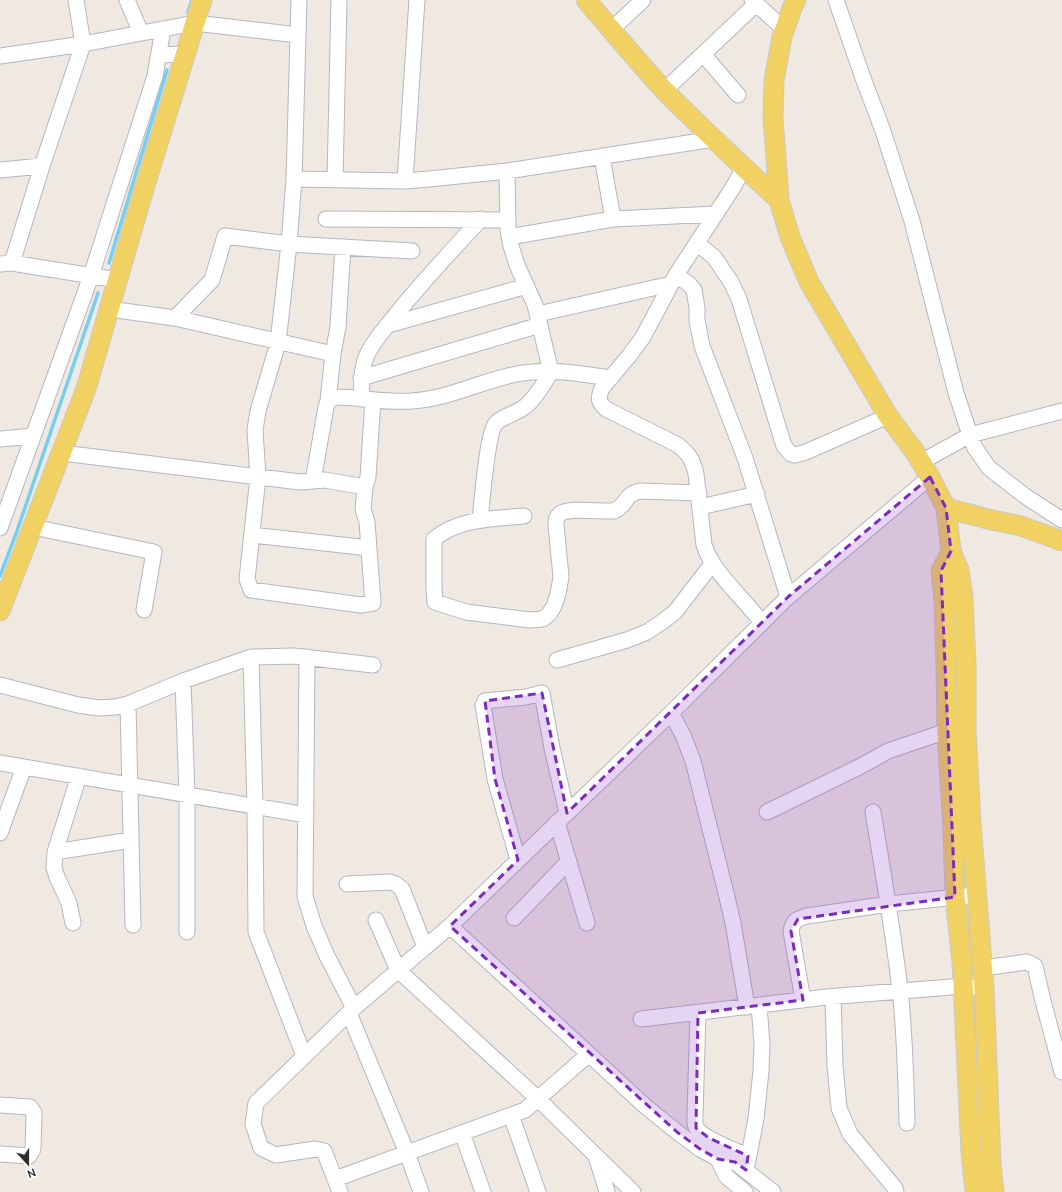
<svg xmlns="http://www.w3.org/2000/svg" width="1062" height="1192" font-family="Ubuntu,sans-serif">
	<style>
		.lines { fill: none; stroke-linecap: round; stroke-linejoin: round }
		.stream { stroke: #75cff0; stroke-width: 3.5 }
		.minor-casing { stroke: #b4b7c1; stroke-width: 17 }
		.major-casing { stroke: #c9c9c9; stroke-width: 21 }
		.minor { stroke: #fff; stroke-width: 15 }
		.major { stroke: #f2d163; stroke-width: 19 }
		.marked { fill: #7b2cbf; fill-opacity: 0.2; stroke: #7b2cbf; stroke-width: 3; stroke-dasharray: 8 5; stroke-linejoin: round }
	</style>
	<rect width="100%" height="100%" fill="#efe9e1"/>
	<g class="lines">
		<path class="stream" d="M 188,12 L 192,0
			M 109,263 L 167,70
			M 0,576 L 17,531 L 98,293"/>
		<defs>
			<path id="minor" d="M 127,0 L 141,33
				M 752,0 L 785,30
				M 836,0 L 863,78 L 883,131 L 912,221 L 956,393 L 970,435 L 975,448 L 989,468 L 1025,496 L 1062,520
				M 612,29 L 643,0
				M 703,54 L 738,95
				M 159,55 L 185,54
				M 0,56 L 83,44 L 195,23 L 298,35
				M 665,90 L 756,4
				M 602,157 L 613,219
				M 744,168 L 732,189 L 676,275 L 643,337 L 629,356 L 602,388 C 598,398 598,402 606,409 L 678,445 C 689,454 693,460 696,474 L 704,545 C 710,563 721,575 733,589 C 743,600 753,611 762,623
				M 0,170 L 42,166
				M 294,179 L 299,0
				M 335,180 L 339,0
				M 405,181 L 417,0
				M 326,219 L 508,220
				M 509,237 L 613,219 L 716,214
				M 697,243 L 714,257 L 731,282 L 739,299 L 784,446 L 791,454 L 795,455 L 806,452 L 888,416
				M 12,263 L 42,166 L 83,44 L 76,0
				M 0,264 L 12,263 L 118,280
				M 676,275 L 689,284 L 694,290 L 697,308 L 697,320 L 702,346 L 745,458 L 788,597
				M 109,309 L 175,318 L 212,280 L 225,236 L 289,244 L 294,179 L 405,181 L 429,179 L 507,171 L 714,139
				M 538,314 L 671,284
				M 175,318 L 333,354
				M 388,325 L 527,286
				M 361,378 L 540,325
				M 362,399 C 361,385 361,371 366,357 C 372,342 384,330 394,317 C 421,283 451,251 481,219
				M 373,400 L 368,477 L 365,487 L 363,509 L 367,522 L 373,603 L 361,605 L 251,590 L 247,579 L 258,477 L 255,430 L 258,411 L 278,343 L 289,244 L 412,251
				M 328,401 L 333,354 L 338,327 L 343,247
				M 0,439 L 33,436
				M 62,453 L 300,482 L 325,480 L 365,487
				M 921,462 L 970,435 L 1062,411
				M 313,481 L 326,407 L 328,401 L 336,397 C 361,397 386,403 412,401 C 448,399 481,381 517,374 C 548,368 581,374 611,378
				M 700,507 L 757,494
				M 524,516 C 493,519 459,518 434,539 L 434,588 L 435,602 L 466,612 L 530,620 L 543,619 L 549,614 L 554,606 L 558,594 L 561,577 L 556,525 C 556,521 556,517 560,514 C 568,507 602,512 614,511 C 628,505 623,495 640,491 L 699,493
				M 480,520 C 482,503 487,433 496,423 C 502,417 516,413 523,408 C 534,401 544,383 551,372 L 535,305 L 517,265 L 511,246 L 508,230 L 507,171
				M 33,527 L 154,552 L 144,610
				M 0,528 L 91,276 L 155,76 L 163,29
				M 252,535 L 369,548
				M 251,657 L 255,807 L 256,932 L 304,1056
				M 307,657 L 305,896 L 314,926 L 327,956 L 354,1008
				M 557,660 L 627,640 L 647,632 L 662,622 L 675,612 L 712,564
				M 183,681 L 187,795 L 187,932
				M 0,685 L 78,705 L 99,708 L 115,707 L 128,704 L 183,681 L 251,657 L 294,656 L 373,665
				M 128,704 L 133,925
				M 671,713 L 683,735 L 693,761 L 727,897 L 733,923 L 747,1007
				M 0,763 L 306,815
				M 79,776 L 55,852 L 131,840
				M 767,812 L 859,767 L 888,751 L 947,731 L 957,730
				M 873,812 C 883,871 893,930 900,990 C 905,1034 906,1079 907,1123
				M 557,822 L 587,923
				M 0,833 L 24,767
				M 55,852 L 54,868 L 57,877 L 69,903 L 73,923
				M 518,860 L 495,779 L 483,705 L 485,701 L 526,697 L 542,693 L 552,748 L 567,813
				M 347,884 L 390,882 L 396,884 L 402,889 L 425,947
				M 514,918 L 569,861
				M 376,920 L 398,970 L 537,1098 L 633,1192
				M 450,926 L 645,1106 L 677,1132 L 700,1149 L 718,1159 L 735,1162 L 773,1192
				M 983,968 L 1027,962 L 1035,966 L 1042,997 L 1062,1072
				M 833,997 L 835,1066 L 839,1108 L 850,1134 L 895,1188 L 896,1192
				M 803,1000 L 791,931 C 793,920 797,919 807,916 L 889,904 L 977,895
				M 349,1013 L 407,1153 L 421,1192
				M 698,1013 L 695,1115 C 695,1119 694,1123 696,1127 C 701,1138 737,1151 748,1156
				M 641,1019 L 827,997 L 963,986 L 984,988
				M 0,1105 L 30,1107 L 34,1113 L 33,1149 L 29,1156 L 0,1154
				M 511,1115 L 538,1192
				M 462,1133 L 483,1192
				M 596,1156 L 607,1192
				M 718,1159 L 726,1176 L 745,1192
				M 747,1165 L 756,1119 L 761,1071 L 762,1044 L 759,1005
				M 335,1179 L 525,1110 L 589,1054
				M 340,1192 L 324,1151 L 315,1149 L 276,1155 L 261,1148 L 253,1124 L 256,1103 L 354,1008 L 450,926 L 671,713 L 788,597 L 930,477"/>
			<path id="major" d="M 586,0 C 612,30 637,61 664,90 C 701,128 740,164 779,200
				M 796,0 L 792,8 L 782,37 L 774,80 L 773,117 L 779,200 L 790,237 L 809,282 L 888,416 L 915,452 L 930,477 L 946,508 L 992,520 L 1021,526 L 1062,541
				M 946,508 L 951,551 L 959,570 L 963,597 L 966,664 L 966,730 L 971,823 L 984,988 L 991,1165 L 994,1192
				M 951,551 L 941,571 L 944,600 L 946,666 L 947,731 L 953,829 L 955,897 L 962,962 L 971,1151 L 975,1192
				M 0,611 L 86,389 L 143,192 L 202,0"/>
		</defs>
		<use href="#minor" class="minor-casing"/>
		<use href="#major" class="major-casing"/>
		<use href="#minor" class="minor"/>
		<use href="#major" class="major"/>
	</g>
	<path class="marked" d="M 930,477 L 946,508 L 951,551 L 941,571 L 955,897 L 798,919 L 791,931 L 803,1000 L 698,1013 L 696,1128 L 709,1138 L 748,1156 L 746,1170 L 735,1162 L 718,1159 L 700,1149 L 677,1132 L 450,926 L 518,860 L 495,779 L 485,701 L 542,693 L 567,813 L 788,597 Z"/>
	<g transform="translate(28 1164) rotate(159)" stroke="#ffffff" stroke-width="3" paint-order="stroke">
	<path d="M0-3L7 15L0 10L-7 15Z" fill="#2e2e2e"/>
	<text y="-6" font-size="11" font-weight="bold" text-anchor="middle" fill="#2e2e2e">N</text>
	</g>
</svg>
